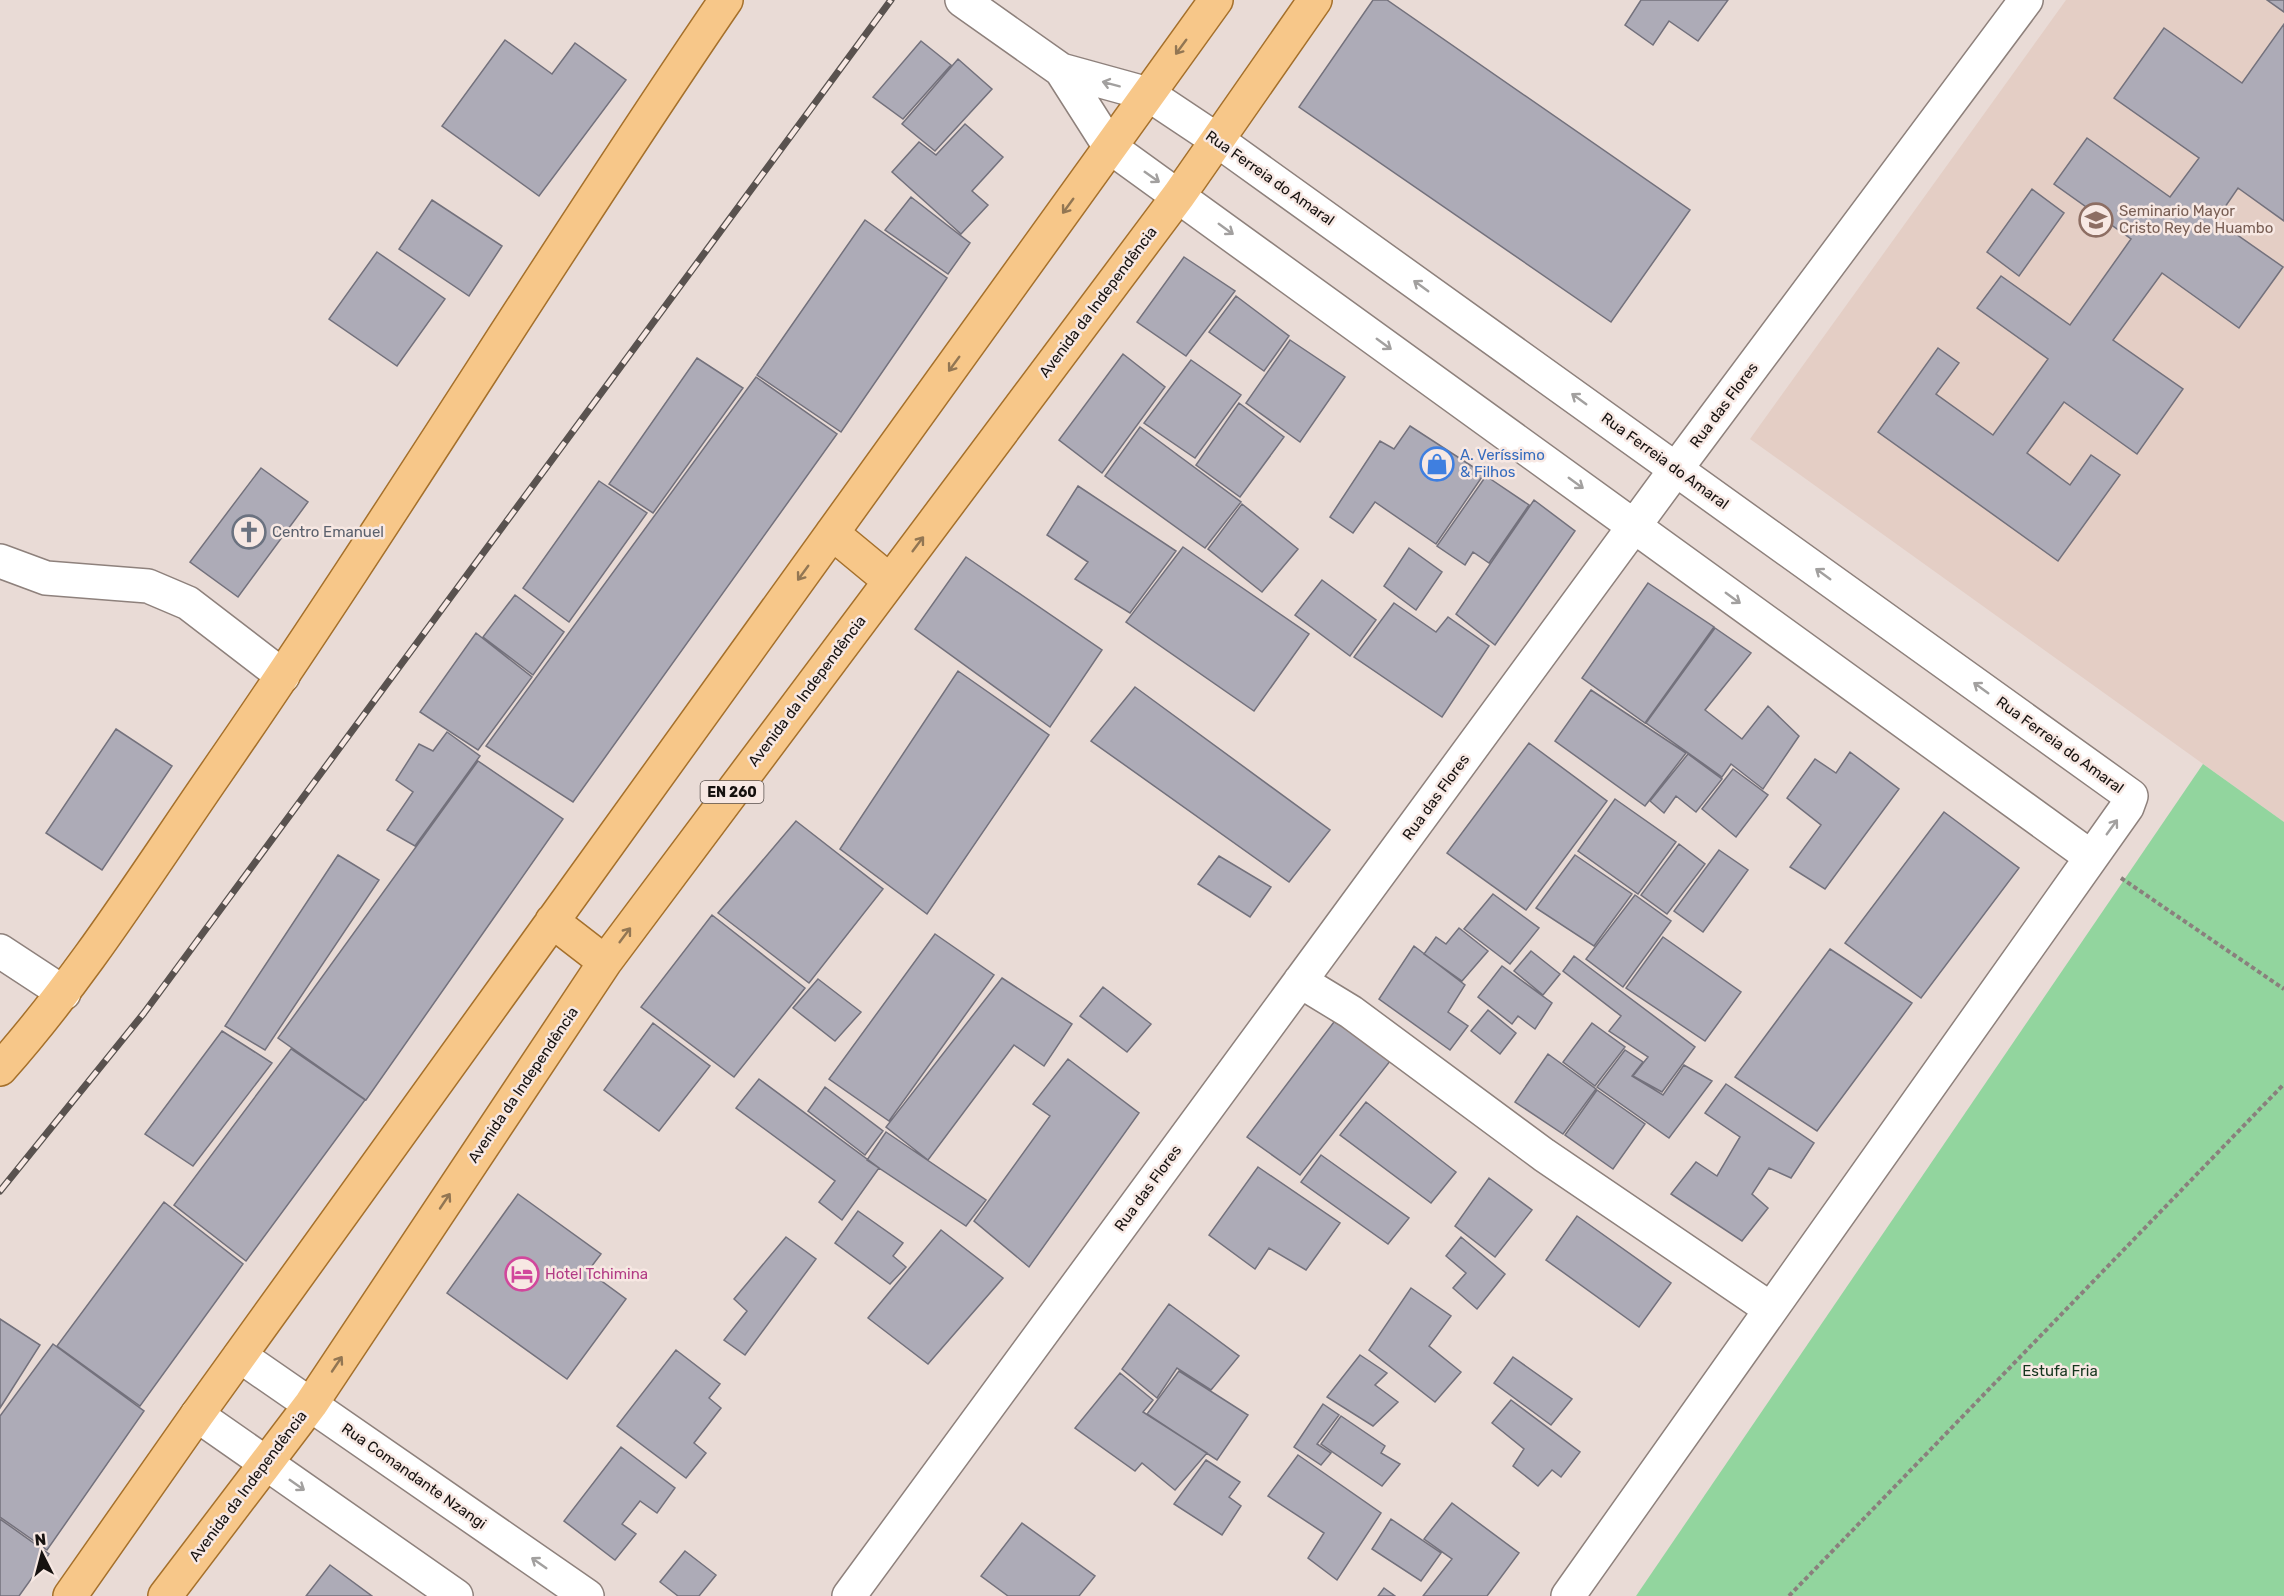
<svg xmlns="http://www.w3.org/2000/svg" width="2284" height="1596" font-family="Rubik,sans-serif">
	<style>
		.built { fill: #e4cec5 }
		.green { fill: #92d59e }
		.building { fill: #adabb7; stroke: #73717c; stroke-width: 1.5 }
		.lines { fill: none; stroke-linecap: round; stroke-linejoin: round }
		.minor-casing { stroke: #8e817c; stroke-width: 36 }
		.major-casing { stroke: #a5702b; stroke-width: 36 }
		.path { stroke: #8a807d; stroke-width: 4; stroke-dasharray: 4.5 3; stroke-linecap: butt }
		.minor { stroke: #fff; stroke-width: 33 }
		.major { stroke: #f7c789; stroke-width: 33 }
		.rail-casing { stroke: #59524f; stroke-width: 7 }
		.rail { stroke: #f7e8e3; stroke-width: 4.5; stroke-dasharray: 14; stroke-linecap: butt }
		.oneway { stroke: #927653 }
		.oneway2 { stroke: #a2a09f }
		.labels { text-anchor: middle; stroke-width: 5; stroke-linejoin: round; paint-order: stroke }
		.shield { fill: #f7e8e3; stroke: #5a524f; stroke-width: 1.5 }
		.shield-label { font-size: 14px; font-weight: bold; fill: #161210 }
		.street-label { font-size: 15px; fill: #161210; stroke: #f7e8e3 }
		.education-label { font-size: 15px; fill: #785e54; stroke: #f7e8e3; text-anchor: start }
		.shop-label { font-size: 15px; fill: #366cbe; stroke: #f7e8e3; text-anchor: start }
		.worship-label { font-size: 15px; fill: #5b616d; stroke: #f7e8e3; text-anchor: start }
		.hotel-label { font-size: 15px; fill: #b23c85; stroke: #f7e8e3; text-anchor: start }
		.park-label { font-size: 15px; fill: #15361d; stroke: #f7e8e3 }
	</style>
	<rect width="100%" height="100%" fill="#e9dbd6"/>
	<path class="built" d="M 2066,0 L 2284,0 L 2284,822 L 1750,439 Z"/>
	<path class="green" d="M 2203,764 L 2284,822 L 2284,1596 L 1636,1596 Z"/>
	<path class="building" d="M 1373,0 L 1387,0 L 1690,210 L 1611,322 L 1299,107 Z
		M 1641,0 L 1728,0 L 1698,41 L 1669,21 L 1653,45 L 1625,25 Z
		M 2267,0 L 2284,0 L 2284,12 Z
		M 2284,24 L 2284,221 L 2238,188 L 2216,220 L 2283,267 L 2239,328 L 2162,273 L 2113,340 L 2183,389 L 2137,454 L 2064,402 L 2027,453 L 2070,485 L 2091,455 L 2120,475 L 2058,561 L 1878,432 L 1938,348 L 1959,363 L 1936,394 L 1993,435 L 2048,359 L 1977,308 L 2001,276 L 2070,325 L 2131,239 L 2054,184 L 2087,138 L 2170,197 L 2199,158 L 2114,98 L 2164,28 L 2242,83 Z
		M 505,40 L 552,74 L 575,43 L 626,80 L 539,196 L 442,126 Z
		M 921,41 L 951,65 L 903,119 L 873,97 Z
		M 958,59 L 992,89 L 935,151 L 902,124 Z
		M 965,124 L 1003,157 L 972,191 L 988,205 L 961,234 L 892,172 L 919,142 L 936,155 Z
		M 2032,189 L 2064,213 L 2019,276 L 1987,252 Z
		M 911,197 L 970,243 L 948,274 L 885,230 Z
		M 432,200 L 502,246 L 469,296 L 399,249 Z
		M 865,220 L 947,278 L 841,432 L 757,375 Z
		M 377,252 L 445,299 L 397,366 L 329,319 Z
		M 1184,257 L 1235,291 L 1186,356 L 1137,322 Z
		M 1236,296 L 1289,336 L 1264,371 L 1209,332 Z
		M 1290,340 L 1345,377 L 1300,442 L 1246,403 Z
		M 1123,354 L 1165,387 L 1102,473 L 1059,440 Z
		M 697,358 L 743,388 L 653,513 L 609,484 Z
		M 1191,360 L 1241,395 L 1195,458 L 1144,423 Z
		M 756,377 L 837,434 L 573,802 L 486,746 Z
		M 1239,403 L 1284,437 L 1240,497 L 1196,465 Z
		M 1410,426 L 1484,474 L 1436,544 L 1375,502 L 1353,533 L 1330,517 L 1380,441 L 1394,449 Z
		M 1140,427 L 1241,502 L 1205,548 L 1105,476 Z
		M 261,468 L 308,502 L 238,597 L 190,562 Z
		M 1486,476 L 1529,505 L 1489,563 L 1473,552 L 1465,565 L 1437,546 Z
		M 599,481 L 647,513 L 569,622 L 523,588 Z
		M 1078,486 L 1176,551 L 1130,613 L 1075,579 L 1088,562 L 1047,535 Z
		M 1534,500 L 1575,531 L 1495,645 L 1456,614 Z
		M 1242,504 L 1298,549 L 1262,592 L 1208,549 Z
		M 1183,547 L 1309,634 L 1254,711 L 1126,622 Z
		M 1409,548 L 1442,572 L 1416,610 L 1384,586 Z
		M 966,557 L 1102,650 L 1050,727 L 915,629 Z
		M 1322,580 L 1376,620 L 1350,656 L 1295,615 Z
		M 1648,583 L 1714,627 L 1645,723 L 1582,678 Z
		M 515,595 L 564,632 L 533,675 L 483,637 Z
		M 1394,603 L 1436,632 L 1448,617 L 1489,646 L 1442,717 L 1354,657 Z
		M 1715,628 L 1751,653 L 1705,710 L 1742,739 L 1768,706 L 1799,736 L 1763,789 L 1731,764 L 1722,777 L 1646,723 Z
		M 476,633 L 532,677 L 478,750 L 420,712 Z
		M 958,671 L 1049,735 L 927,914 L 840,849 Z
		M 1135,687 L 1330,830 L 1289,882 L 1091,741 Z
		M 1591,690 L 1686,753 L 1645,806 L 1555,741 Z
		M 116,729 L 172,766 L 102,870 L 46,833 Z
		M 447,732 L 480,756 L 415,846 L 387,830 L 413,792 L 396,780 L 419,744 L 433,751 Z
		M 1529,743 L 1607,801 L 1526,910 L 1447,853 Z
		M 1850,752 L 1899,789 L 1825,889 L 1790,867 L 1821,825 L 1787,798 L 1815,759 L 1836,773 Z
		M 1688,754 L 1722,779 L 1696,812 L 1676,796 L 1664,813 L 1650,801 Z
		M 478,761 L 563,819 L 366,1100 L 278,1038 Z
		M 1733,769 L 1768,795 L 1736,837 L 1702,809 Z
		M 1615,799 L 1676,842 L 1638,894 L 1578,851 Z
		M 1944,812 L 2019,868 L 1921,998 L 1845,943 Z
		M 796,821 L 883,889 L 809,983 L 718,913 Z
		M 1679,844 L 1705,864 L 1667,914 L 1641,895 Z
		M 1719,850 L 1748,870 L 1703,932 L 1674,911 Z
		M 338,855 L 379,880 L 265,1050 L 225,1026 Z
		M 1575,855 L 1632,894 L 1594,946 L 1536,908 Z
		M 1219,856 L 1271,887 L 1250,917 L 1198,884 Z
		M 1493,894 L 1539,928 L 1510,964 L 1464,929 Z
		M 1635,895 L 1671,921 L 1623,987 L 1586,959 Z
		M 712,915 L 805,988 L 734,1077 L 641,1007 Z
		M 1459,928 L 1488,951 L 1462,981 L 1424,954 L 1436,937 L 1446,944 Z
		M 935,934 L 994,975 L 889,1121 L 829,1079 Z
		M 1663,937 L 1741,992 L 1705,1041 L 1626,988 Z
		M 1414,946 L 1465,985 L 1448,1012 L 1468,1026 L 1450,1050 L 1379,999 Z
		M 1830,949 L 1912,1003 L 1817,1131 L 1735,1077 Z
		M 1531,951 L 1560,974 L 1543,995 L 1514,971 Z
		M 1574,956 L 1695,1047 L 1662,1092 L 1633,1076 L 1648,1057 L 1609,1031 L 1621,1016 L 1563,971 Z
		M 1502,966 L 1552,1003 L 1535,1029 L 1518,1016 L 1512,1024 L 1478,997 Z
		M 1002,978 L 1072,1024 L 1044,1066 L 1014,1045 L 928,1160 L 886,1127 Z
		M 818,979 L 861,1012 L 835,1041 L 793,1008 Z
		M 1103,987 L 1151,1024 L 1127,1052 L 1080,1016 Z
		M 1488,1010 L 1516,1033 L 1500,1054 L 1471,1031 Z
		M 1337,1018 L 1391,1060 L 1300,1175 L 1247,1137 Z
		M 653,1023 L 710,1066 L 659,1131 L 604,1090 Z
		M 1592,1023 L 1625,1047 L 1595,1086 L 1563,1062 Z
		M 222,1031 L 272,1063 L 193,1166 L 145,1134 Z
		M 291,1049 L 365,1100 L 246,1261 L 174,1205 Z
		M 1625,1050 L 1643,1062 L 1632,1076 L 1663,1095 L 1684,1065 L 1712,1081 L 1669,1138 L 1597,1087 Z
		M 1548,1054 L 1596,1089 L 1563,1134 L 1515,1102 Z
		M 1068,1059 L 1139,1113 L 1029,1267 L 974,1221 L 1050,1116 L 1033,1104 Z
		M 759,1079 L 879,1168 L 842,1220 L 819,1202 L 835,1181 L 736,1108 Z
		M 1726,1084 L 1814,1143 L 1791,1178 L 1769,1168 L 1752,1194 L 1768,1208 L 1742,1241 L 1671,1194 L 1696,1162 L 1717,1176 L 1740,1137 L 1705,1113 Z
		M 825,1087 L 883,1131 L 865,1155 L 808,1111 Z
		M 1597,1090 L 1645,1124 L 1613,1169 L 1565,1135 Z
		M 1366,1102 L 1456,1172 L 1431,1203 L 1340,1135 Z
		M 886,1132 L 986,1200 L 966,1226 L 867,1160 Z
		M 1321,1155 L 1409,1218 L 1388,1244 L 1301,1182 Z
		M 1258,1167 L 1340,1223 L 1306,1270 L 1269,1248 L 1255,1269 L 1209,1235 Z
		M 1489,1178 L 1532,1210 L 1495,1257 L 1455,1226 Z
		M 518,1194 L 601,1254 L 588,1271 L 626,1299 L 567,1379 L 447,1293 Z
		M 164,1202 L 243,1264 L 140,1406 L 57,1346 Z
		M 858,1211 L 903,1243 L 893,1256 L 906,1267 L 890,1284 L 835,1243 Z
		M 1577,1216 L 1671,1283 L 1639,1327 L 1546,1260 Z
		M 941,1230 L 1003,1278 L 928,1364 L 868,1318 Z
		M 786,1237 L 816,1259 L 745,1355 L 724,1340 L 747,1311 L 734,1299 Z
		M 1461,1237 L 1505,1274 L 1477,1309 L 1453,1288 L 1466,1273 L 1446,1256 Z
		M 1411,1288 L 1451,1316 L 1429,1346 L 1461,1372 L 1435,1402 L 1369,1350 Z
		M 1169,1304 L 1239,1356 L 1211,1390 L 1177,1368 L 1157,1398 L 1122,1369 Z
		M 0,1319 L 40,1345 L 0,1408 Z
		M 53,1344 L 144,1411 L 47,1550 L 0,1517 L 0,1416 Z
		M 676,1350 L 720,1384 L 709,1398 L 721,1408 L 694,1443 L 706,1453 L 686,1478 L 617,1426 Z
		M 1360,1355 L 1387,1373 L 1375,1385 L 1398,1402 L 1373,1426 L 1327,1397 Z
		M 1513,1357 L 1572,1399 L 1551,1425 L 1494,1383 Z
		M 1179,1371 L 1248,1415 L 1217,1460 L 1147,1414 Z
		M 1120,1373 L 1153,1400 L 1143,1412 L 1207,1453 L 1175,1490 L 1142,1463 L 1135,1471 L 1075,1428 Z
		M 1511,1400 L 1580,1452 L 1561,1477 L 1552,1470 L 1538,1486 L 1513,1466 L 1524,1449 L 1492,1423 Z
		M 1323,1404 L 1339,1415 L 1317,1444 L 1331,1453 L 1321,1465 L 1294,1447 Z
		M 1341,1416 L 1385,1446 L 1381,1453 L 1400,1464 L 1382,1486 L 1321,1444 Z
		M 621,1447 L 675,1488 L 657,1513 L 640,1501 L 622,1524 L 636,1534 L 615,1560 L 564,1521 Z
		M 1298,1455 L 1381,1513 L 1337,1580 L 1308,1558 L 1324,1533 L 1268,1496 Z
		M 1206,1460 L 1240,1482 L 1229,1497 L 1241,1506 L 1222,1535 L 1174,1504 Z
		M 1452,1503 L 1519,1553 L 1487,1596 L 1423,1596 L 1452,1559 L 1424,1539 Z
		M 0,1519 L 49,1554 L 19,1596 L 0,1596 Z
		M 1391,1519 L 1441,1553 L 1421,1581 L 1372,1549 Z
		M 1022,1523 L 1095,1576 L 1079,1596 L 1008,1596 L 981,1576 Z
		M 685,1551 L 716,1575 L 699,1596 L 678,1596 L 660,1582 Z
		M 330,1565 L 372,1596 L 306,1596 Z
		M 1384,1588 L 1395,1596 L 1378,1596 Z"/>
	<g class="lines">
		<defs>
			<path id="minor" d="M 962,0 L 1061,70 L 1148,94 L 1217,140 L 2131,796 L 2127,807 L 1568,1596
				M 1061,70 L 1110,147 L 2091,857
				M 0,561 L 46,578 L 148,586 L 188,603 L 283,676
				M 0,951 L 64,993
				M 1300,981 L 1351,1012 L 1544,1155 L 1769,1308
				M 240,1356 L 587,1596
				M 197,1415 L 456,1596
				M 849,1596 L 1676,469 L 2026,0"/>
			<path id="major" d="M 832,533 L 890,581
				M 552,921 L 605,962
				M 0,1069 C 82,977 148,871 218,770 C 393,517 552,254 726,0
				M 70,1596 L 197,1415 L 1216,0
				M 165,1596 L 311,1404 L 605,962 L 1179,195 L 1315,0"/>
		</defs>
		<use href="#minor" class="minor-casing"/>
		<use href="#major" class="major-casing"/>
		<path class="path" d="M 2121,878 L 2284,989
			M 1789,1596 L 2284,1084"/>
		<use href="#minor" class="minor"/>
		<use href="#major" class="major"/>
		<defs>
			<path id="rail" d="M 0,1191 L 144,1013 L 891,0"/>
		</defs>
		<use href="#rail" class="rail-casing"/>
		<use href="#rail" class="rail"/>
	</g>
	<defs><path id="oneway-shaft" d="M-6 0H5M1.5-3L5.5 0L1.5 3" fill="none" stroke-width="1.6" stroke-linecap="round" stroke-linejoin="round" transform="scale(1.5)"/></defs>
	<g class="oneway">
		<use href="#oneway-shaft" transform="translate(1181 47) rotate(126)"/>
		<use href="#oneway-shaft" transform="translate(1068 206) rotate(126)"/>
		<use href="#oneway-shaft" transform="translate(954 364) rotate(126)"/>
		<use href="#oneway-shaft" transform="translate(918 544) rotate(-53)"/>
		<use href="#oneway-shaft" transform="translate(803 573) rotate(126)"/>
		<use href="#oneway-shaft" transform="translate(625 935) rotate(-53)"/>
		<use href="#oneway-shaft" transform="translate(445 1201) rotate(-56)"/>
		<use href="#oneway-shaft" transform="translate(337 1364) rotate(-56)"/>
	</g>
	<g class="oneway2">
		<use href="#oneway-shaft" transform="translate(1111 84) rotate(-165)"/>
		<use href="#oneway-shaft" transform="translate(1152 177) rotate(35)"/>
		<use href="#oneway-shaft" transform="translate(1226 229) rotate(36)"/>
		<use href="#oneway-shaft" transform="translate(1421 286) rotate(-144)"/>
		<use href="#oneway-shaft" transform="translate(1384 344) rotate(36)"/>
		<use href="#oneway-shaft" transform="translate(1579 399) rotate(-144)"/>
		<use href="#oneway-shaft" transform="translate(1576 483) rotate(36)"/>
		<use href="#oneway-shaft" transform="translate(1823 574) rotate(-144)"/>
		<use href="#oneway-shaft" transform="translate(1733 598) rotate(36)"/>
		<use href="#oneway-shaft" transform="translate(1981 688) rotate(-144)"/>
		<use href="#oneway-shaft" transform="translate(2112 827) rotate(-54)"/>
		<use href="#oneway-shaft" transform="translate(297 1485) rotate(35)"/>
		<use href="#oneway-shaft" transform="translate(539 1563) rotate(-145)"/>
	</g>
	<defs>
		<symbol id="university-ring" viewBox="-11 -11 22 22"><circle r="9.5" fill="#f7e8e3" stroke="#8d6e63" stroke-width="1.5"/><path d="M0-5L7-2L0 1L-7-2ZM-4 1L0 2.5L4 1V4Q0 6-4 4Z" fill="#8d6e63"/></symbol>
		<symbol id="shop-ring" viewBox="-11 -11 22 22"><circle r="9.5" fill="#f7e8e3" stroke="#3f7fe0" stroke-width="1.5"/><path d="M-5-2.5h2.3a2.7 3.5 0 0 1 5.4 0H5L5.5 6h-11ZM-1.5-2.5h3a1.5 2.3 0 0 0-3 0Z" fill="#3f7fe0"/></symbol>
		<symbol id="church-ring" viewBox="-11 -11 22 22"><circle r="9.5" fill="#f7e8e3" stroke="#6b7280" stroke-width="1.5"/><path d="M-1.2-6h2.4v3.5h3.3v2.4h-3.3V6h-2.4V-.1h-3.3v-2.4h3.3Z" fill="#6b7280"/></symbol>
		<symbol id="hotel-ring" viewBox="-11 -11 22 22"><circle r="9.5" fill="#f7e8e3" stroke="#d1479c" stroke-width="1.5"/><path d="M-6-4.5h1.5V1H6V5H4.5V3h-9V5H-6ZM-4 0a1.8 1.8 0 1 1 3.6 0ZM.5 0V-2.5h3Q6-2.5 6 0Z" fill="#d1479c"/></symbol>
	</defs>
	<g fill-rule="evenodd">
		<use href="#university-ring" x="2077" y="201" width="38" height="38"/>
		<use href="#shop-ring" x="1418" y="445" width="38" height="38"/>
		<use href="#church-ring" x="230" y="513" width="38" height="38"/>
		<use href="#hotel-ring" x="503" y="1255" width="38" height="38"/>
	</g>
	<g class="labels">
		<rect class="shield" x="700.5" y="781" width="63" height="22" rx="4.5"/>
		<g class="shield-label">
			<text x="732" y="797">EN 260</text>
		</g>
		<g class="street-label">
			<text transform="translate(1270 178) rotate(35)" y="5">Rua Ferreia do Amaral</text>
			<text transform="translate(1098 302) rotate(-53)" y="5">Avenida da Independência</text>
			<text transform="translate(1724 405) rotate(-53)" y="5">Rua das Flores</text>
			<text transform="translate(1665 461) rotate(36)" y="5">Rua Ferreia do Amaral</text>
			<text transform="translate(807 691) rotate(-53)" y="5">Avenida da Independência</text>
			<text transform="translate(2060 745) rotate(36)" y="5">Rua Ferreia do Amaral</text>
			<text transform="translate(1436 797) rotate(-54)" y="5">Rua das Flores</text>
			<text transform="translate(523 1085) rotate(-56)" y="5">Avenida da Independência</text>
			<text transform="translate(1148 1188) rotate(-54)" y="5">Rua das Flores</text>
			<text transform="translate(414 1476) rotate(35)" y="5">Rua Comandante Nzangi</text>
			<text transform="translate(248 1486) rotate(-53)" y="5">Avenida da Independência</text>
		</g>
		<g class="education-label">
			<text x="2119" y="216">Seminario Mayor<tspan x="2119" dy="17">Cristo Rey de Huambo</tspan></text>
		</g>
		<g class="shop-label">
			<text x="1460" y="460">A. Veríssimo<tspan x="1460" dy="17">&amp; Filhos</tspan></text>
		</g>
		<g class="worship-label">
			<text x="272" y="537">Centro Emanuel</text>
		</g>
		<g class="hotel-label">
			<text x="545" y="1279">Hotel Tchimina</text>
		</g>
		<g class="park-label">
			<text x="2060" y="1376">Estufa Fria</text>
		</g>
	</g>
	<g transform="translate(42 1554) rotate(354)" stroke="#f7e8e3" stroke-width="4.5" paint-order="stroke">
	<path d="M0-4.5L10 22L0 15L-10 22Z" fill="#161210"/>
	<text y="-9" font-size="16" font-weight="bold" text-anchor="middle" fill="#161210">N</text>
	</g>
</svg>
